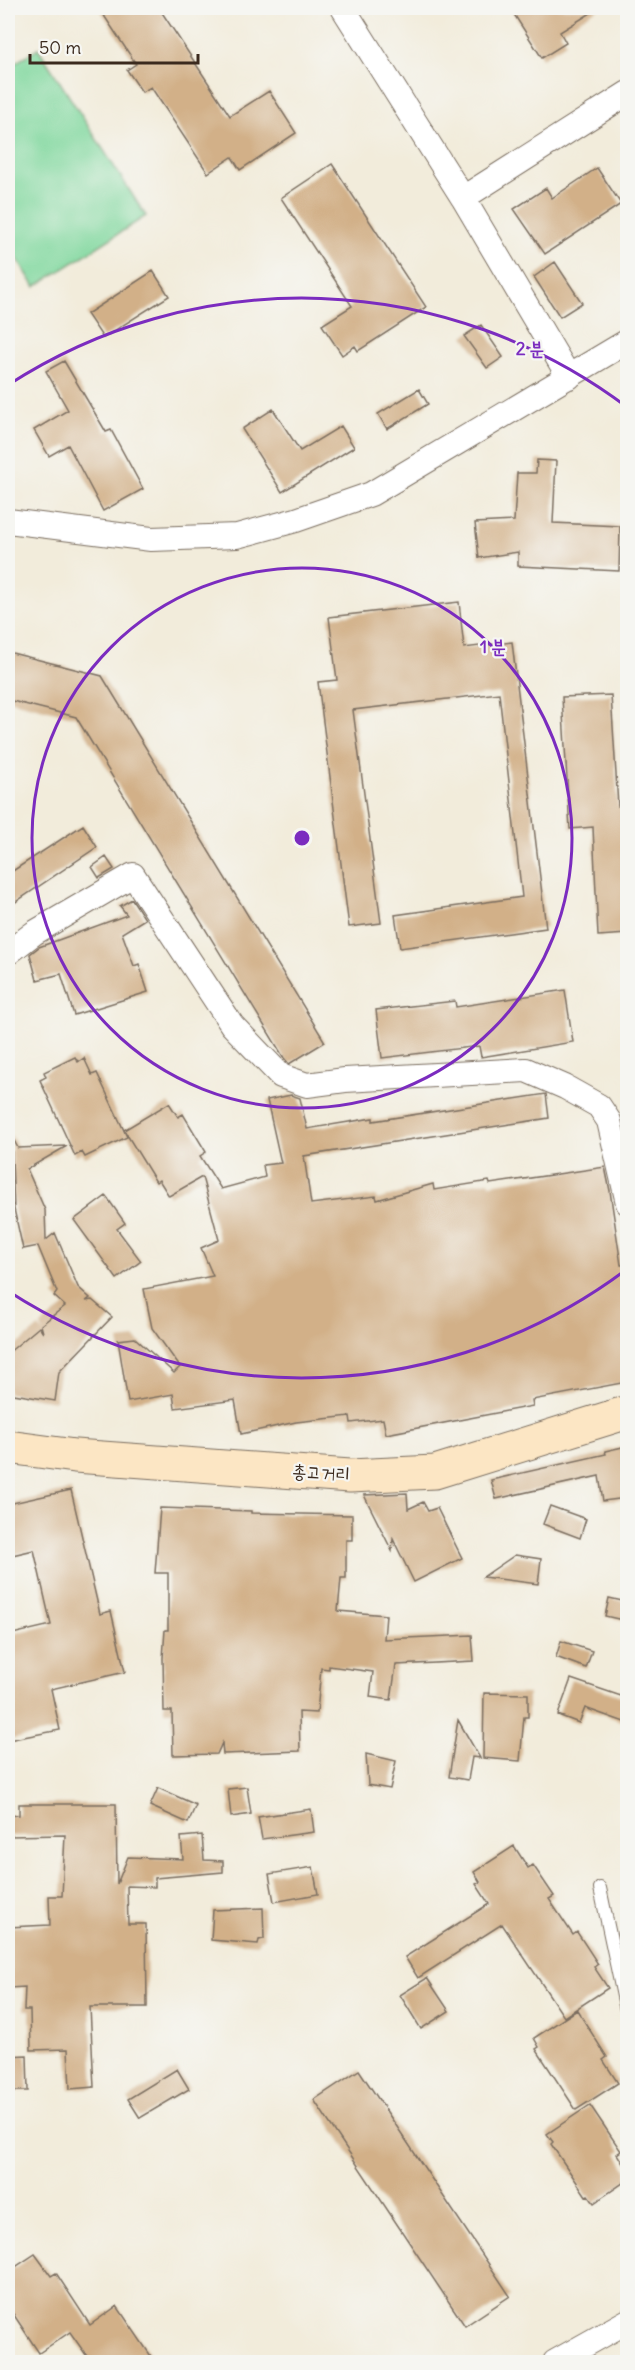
<svg xmlns="http://www.w3.org/2000/svg" width="635" height="2370" font-family="Delius,'Poor Story',sans-serif">
	<style>
		.green { fill: #7ed79c; stroke: #5c805d; stroke-width: 1.5 }
		.building { fill: #d2b088 }
		.lines { fill: none; stroke-linecap: round; stroke-linejoin: round }
		.lane-casing { stroke: #7b6e60; stroke-width: 14 }
		.street-casing { stroke: #7b6e60; stroke-width: 26 }
		.secondary-casing { stroke: #7b6e60; stroke-width: 35 }
		.lane { stroke: #fff; stroke-width: 12 }
		.street { stroke: #fff; stroke-width: 24 }
		.secondary { stroke: #fce6c4; stroke-width: 33 }
		.ring { fill: none; stroke: #7b2cbf; stroke-width: 3 }
		.labels { text-anchor: middle; stroke-width: 4.5; stroke-linejoin: round; paint-order: stroke }
		.street-label { font-size: 18px; fill: #3b2a1e; stroke: #f6f6f2 }
		.centre { fill: #7b2cbf; stroke: #f6f6f2; stroke-width: 3 }
		.ring-label { font-size: 18px; text-anchor: middle; font-weight: bold; fill: #7b2cbf; stroke: #f6f6f2; stroke-width: 4.5; stroke-linejoin: round; paint-order: stroke }
	</style>
	<rect width="100%" height="100%" fill="#f6f6f2"/>
	<filter id="ink" filterUnits="userSpaceOnUse"><feTurbulence type="fractalNoise" baseFrequency=".0167" numOctaves="2"/><feDisplacementMap in="SourceGraphic" scale="12" xChannelSelector="R" yChannelSelector="G"/><feConvolveMatrix kernelMatrix="1 2 1 2 8 2 1 2 1" color-interpolation-filters="sRGB"/></filter>
	<filter id="wash" filterUnits="userSpaceOnUse"><feTurbulence type="fractalNoise" baseFrequency=".008" numOctaves="4" result="noise"/><feDisplacementMap in="SourceGraphic" scale="24" xChannelSelector="R" yChannelSelector="G"/><feGaussianBlur stdDeviation="1.35" result="paint"/><feColorMatrix in="noise" values="0 0 0 0 0 0 0 0 0 0 0 0 0 0 0 0 0 1.4 0 .05"/><feComposite in="paint" operator="in"/></filter>
	<g filter="url(#wash)">
		<rect width="100%" height="100%" fill="#f2ecdb"/>
		<path class="green" d="M 38,48 L 146,216 L 35,287 L 8,244 L 8,68 Z"/>
		<g id="blocks">
			<path class="building" d="M 99,8 L 159,8 L 230,116 L 269,91 L 296,133 L 240,170 L 232,157 L 208,173 L 151,87 L 142,92 L 127,70 L 136,64 Z
				M 510,8 L 599,8 L 560,32 L 566,43 L 542,58 Z
				M 332,164 L 426,307 L 358,351 L 355,346 L 342,355 L 322,325 L 352,306 L 281,198 Z
				M 597,168 L 621,204 L 545,254 L 514,209 L 546,188 L 552,198 Z
				M 555,262 L 582,303 L 560,317 L 534,277 Z
				M 153,271 L 169,296 L 103,338 L 87,314 Z
				M 481,325 L 503,357 L 487,368 L 464,336 Z
				M 64,361 L 106,432 L 111,430 L 143,489 L 103,511 L 68,445 L 49,456 L 34,430 L 68,410 L 46,371 Z
				M 419,389 L 428,404 L 387,429 L 378,414 Z
				M 273,409 L 300,451 L 341,426 L 354,447 L 282,492 L 242,429 Z
				M 537,460 L 556,461 L 553,523 L 620,526 L 619,571 L 518,566 L 518,552 L 479,558 L 475,523 L 514,521 L 517,473 L 536,473 Z
				M 459,602 L 464,648 L 512,642 L 546,928 L 400,948 L 395,915 L 522,897 L 499,693 L 353,710 L 381,923 L 349,927 L 318,682 L 337,680 L 329,617 Z
				M 8,652 L 102,676 L 325,1042 L 289,1064 L 284,1058 L 76,717 L 8,700 Z
				M 611,695 L 618,806 L 627,806 L 627,934 L 598,936 L 593,827 L 570,829 L 562,697 Z
				M 83,825 L 97,847 L 8,907 L 8,874 Z
				M 106,857 L 114,869 L 99,878 L 92,867 Z
				M 132,899 L 145,919 L 122,933 L 134,966 L 139,964 L 148,992 L 74,1015 L 61,974 L 37,980 L 30,954 L 39,947 L 127,915 L 120,906 Z
				M 565,990 L 573,1042 L 481,1057 L 479,1046 L 382,1058 L 376,1010 L 455,1001 L 456,1007 Z
				M 75,1057 L 78,1062 L 84,1058 L 92,1075 L 97,1073 L 127,1137 L 85,1157 L 82,1152 L 75,1156 L 40,1080 L 46,1077 L 44,1072 Z
				M 546,1094 L 549,1118 L 304,1156 L 311,1204 L 376,1196 L 377,1200 L 433,1184 L 434,1190 L 489,1181 L 490,1184 L 605,1167 L 610,1191 L 621,1265 L 624,1265 L 627,1292 L 627,1382 L 532,1400 L 533,1406 L 386,1434 L 383,1419 L 351,1423 L 350,1416 L 296,1422 L 241,1434 L 235,1400 L 175,1408 L 173,1394 L 128,1402 L 118,1340 L 135,1338 L 174,1373 L 180,1367 L 152,1328 L 144,1289 L 213,1276 L 201,1248 L 219,1240 L 202,1177 L 169,1196 L 159,1180 L 156,1182 L 124,1130 L 169,1103 L 178,1117 L 183,1114 L 206,1152 L 200,1156 L 221,1189 L 265,1177 L 263,1165 L 281,1163 L 267,1100 L 291,1095 L 300,1098 L 307,1129 L 373,1118 L 373,1121 Z
				M 11,1135 L 18,1148 L 67,1146 L 27,1169 L 45,1210 L 46,1240 L 55,1233 L 78,1287 L 90,1298 L 86,1301 L 92,1300 L 112,1317 L 59,1372 L 55,1401 L 8,1393 L 8,1353 L 39,1327 L 43,1333 L 41,1325 L 65,1306 L 54,1296 L 57,1292 L 38,1246 L 23,1249 L 14,1209 Z
				M 106,1196 L 125,1223 L 117,1229 L 141,1261 L 117,1279 L 74,1220 Z
				M 627,1446 L 627,1498 L 603,1501 L 599,1476 L 496,1499 L 491,1480 L 606,1454 L 605,1451 Z
				M 71,1490 L 100,1614 L 111,1611 L 125,1672 L 51,1689 L 60,1730 L 8,1740 L 8,1635 L 51,1625 L 34,1550 L 8,1556 L 8,1504 Z
				M 407,1493 L 408,1509 L 423,1502 L 428,1511 L 437,1508 L 462,1558 L 414,1582 L 393,1539 L 392,1551 L 364,1495 Z
				M 550,1506 L 586,1519 L 580,1538 L 543,1524 Z
				M 160,1508 L 251,1511 L 251,1513 L 352,1515 L 352,1540 L 346,1540 L 346,1578 L 341,1578 L 338,1611 L 386,1615 L 384,1639 L 472,1635 L 474,1661 L 396,1665 L 391,1700 L 370,1697 L 373,1672 L 329,1666 L 329,1669 L 321,1668 L 317,1713 L 299,1712 L 300,1751 L 223,1754 L 222,1743 L 217,1754 L 173,1755 L 172,1711 L 164,1711 L 163,1658 L 165,1630 L 168,1630 L 168,1573 L 155,1573 Z
				M 515,1555 L 541,1559 L 538,1584 L 483,1577 Z
				M 609,1598 L 627,1602 L 627,1621 L 605,1616 Z
				M 561,1641 L 592,1651 L 586,1668 L 556,1657 Z
				M 571,1679 L 627,1698 L 627,1723 L 585,1708 L 579,1723 L 558,1715 Z
				M 484,1693 L 528,1694 L 528,1717 L 524,1717 L 520,1761 L 483,1758 Z
				M 458,1720 L 480,1758 L 472,1757 L 468,1780 L 449,1777 Z
				M 366,1754 L 396,1761 L 390,1789 L 368,1785 Z
				M 247,1787 L 251,1814 L 231,1817 L 228,1789 Z
				M 158,1788 L 196,1805 L 188,1823 L 150,1806 Z
				M 19,1804 L 116,1804 L 117,1884 L 128,1857 L 183,1859 L 181,1837 L 202,1835 L 204,1860 L 223,1861 L 223,1872 L 155,1878 L 155,1887 L 127,1886 L 128,1924 L 146,1924 L 147,2007 L 90,2007 L 94,2087 L 70,2089 L 68,2049 L 31,2050 L 30,2010 L 24,2010 L 25,1987 L 8,1988 L 8,1927 L 50,1925 L 49,1896 L 62,1896 L 65,1835 L 8,1836 L 8,1816 L 19,1815 Z
				M 311,1809 L 314,1832 L 262,1839 L 258,1817 Z
				M 514,1846 L 528,1868 L 533,1865 L 554,1896 L 549,1899 L 573,1935 L 577,1932 L 598,1964 L 594,1967 L 608,1988 L 564,2017 L 502,1924 L 418,1978 L 405,1957 L 489,1904 L 476,1884 L 480,1882 L 474,1872 Z
				M 313,1867 L 318,1894 L 274,1902 L 269,1874 Z
				M 263,1908 L 264,1939 L 259,1940 L 258,1944 L 211,1940 L 213,1910 Z
				M 427,1978 L 449,2011 L 421,2029 L 400,1995 Z
				M 577,2010 L 607,2057 L 603,2060 L 618,2083 L 576,2110 L 536,2049 L 539,2047 L 534,2038 Z
				M 27,2055 L 28,2091 L 8,2091 L 8,2056 Z
				M 177,2069 L 189,2089 L 140,2118 L 128,2099 Z
				M 359,2070 L 510,2296 L 465,2326 L 314,2100 Z
				M 590,2105 L 621,2151 L 617,2154 L 627,2170 L 627,2180 L 594,2203 L 588,2195 L 586,2196 L 551,2144 L 553,2142 L 547,2134 Z
				M 35,2254 L 51,2276 L 56,2273 L 90,2325 L 117,2306 L 155,2362 L 91,2362 L 70,2332 L 39,2353 L 8,2306 L 8,2272 Z"/>
		</g>
	</g>
	<g filter="url(#ink)">
		<use href="#blocks" fill-opacity="0" stroke="#7b6e60" stroke-width="1.5"/>
		<g class="lines">
			<defs>
				<path id="lane" d="M 600,1888 L 628,2020"/>
				<path id="street" d="M 343,8 L 463,198 L 569,377
					M 463,198 L 628,93
					M 8,521 L 151,539 L 237,536 L 296,520 L 371,494 L 628,341
					M 8,953 L 34,933 L 133,875 L 232,1025 L 281,1076 L 307,1085 L 345,1080 L 526,1070 L 565,1087 L 599,1106 L 609,1121 L 628,1203
					M 555,2362 L 628,2321"/>
				<path id="secondary" d="M 8,1447 L 75,1456 L 350,1476 L 435,1472 L 628,1412"/>
			</defs>
			<use href="#lane" class="lane-casing"/>
			<use href="#street" class="street-casing"/>
			<use href="#secondary" class="secondary-casing"/>
			<use href="#lane" class="lane"/>
			<use href="#street" class="street"/>
			<use href="#secondary" class="secondary"/>
		</g>
	</g>
	<g class="ring">
		<circle cx="302" cy="838" r="270"/>
		<path d="M627 1269A540 540 0 0 1 8 1291M8 385A540 540 0 0 1 627 407"/>
	</g>
	<g class="labels">
		<g class="street-label">
			<text transform="translate(321 1473) rotate(3)" y="6">총고거리</text>
		</g>
	</g>
	<circle cx="302" cy="838" r="9" class="centre"/>
	<g class="ring-label">
		<text x="530" y="355">2 분</text>
		<text x="493" y="653">1 분</text>
	</g>
	<rect width="635" height="2370" fill="none" stroke="#f6f6f2" stroke-width="30"/>
	<path d="M30 54v9h168v-9" fill="none" stroke="#3b2a1e" stroke-width="3"/>
	<text x="39" y="54" font-size="18" fill="#3b2a1e" stroke="#f6f6f2" stroke-width="4.5" paint-order="stroke">50 m</text>
</svg>
